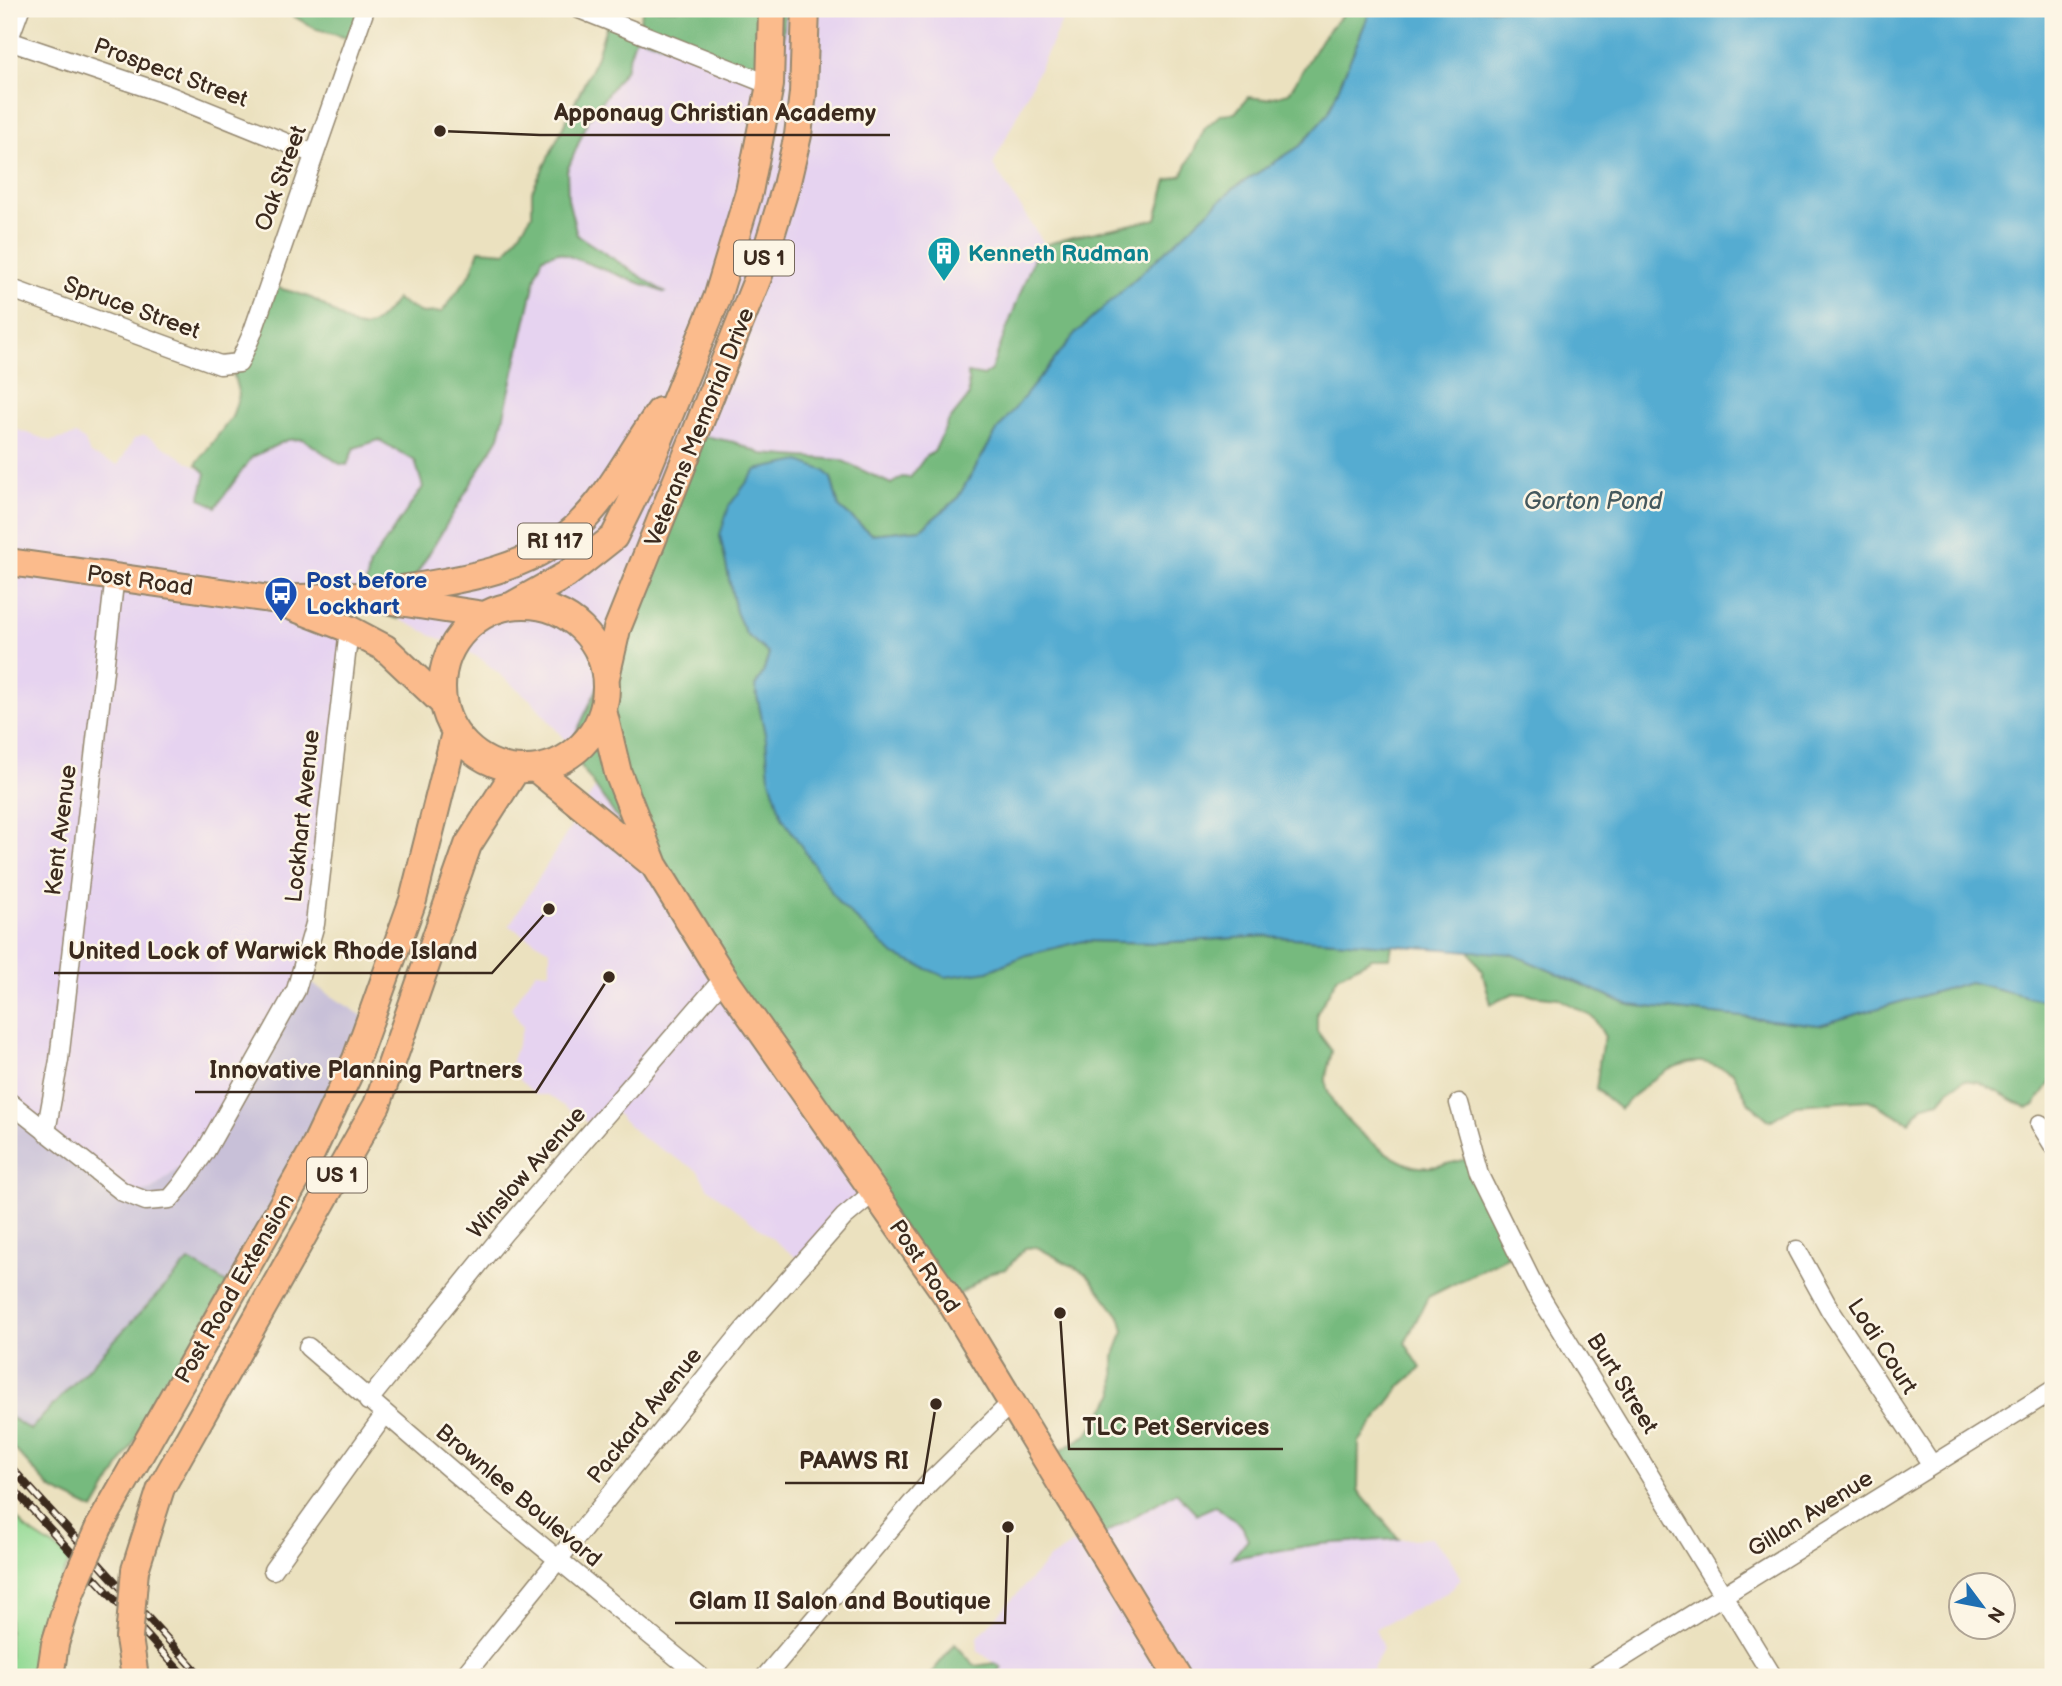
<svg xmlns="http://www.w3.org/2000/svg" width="2062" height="1686" font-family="'Balsamiq Sans',sans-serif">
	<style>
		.built { fill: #e6d3f0 }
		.industrial { fill: #c8c0d8 }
		.green { fill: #93da94; stroke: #678259; stroke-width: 2 }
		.forest { fill: #76ba7e; stroke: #58724e; stroke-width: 2 }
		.water { fill: #54acd1; stroke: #486b78; stroke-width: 2 }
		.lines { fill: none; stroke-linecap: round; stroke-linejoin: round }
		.street-casing { stroke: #93866e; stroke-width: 21 }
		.primary-casing { stroke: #93866e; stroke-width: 30 }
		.street { stroke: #fff; stroke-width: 18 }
		.primary { stroke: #fbbb8c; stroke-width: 26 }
		.rail-casing { stroke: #3b2a1e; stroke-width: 8 }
		.rail { stroke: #fcf5e5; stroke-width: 5; stroke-dasharray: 16; stroke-linecap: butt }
		.primary-bridge-casing { stroke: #93866e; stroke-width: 30; stroke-linecap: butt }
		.primary-bridge { stroke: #fbbb8c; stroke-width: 26 }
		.labels { text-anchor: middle; stroke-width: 5; stroke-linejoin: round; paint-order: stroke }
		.shield { fill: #fcf5e5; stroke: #75675a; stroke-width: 2 }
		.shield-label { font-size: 21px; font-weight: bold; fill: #3b2a1e }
		.street-label { font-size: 23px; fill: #3b2a1e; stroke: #fcf5e5 }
		.culture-label { font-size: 23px; font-weight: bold; fill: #0d838f; stroke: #fcf5e5; text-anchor: start }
		.transit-label { font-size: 23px; font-weight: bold; fill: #164399; stroke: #fcf5e5; text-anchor: start }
		.water-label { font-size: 24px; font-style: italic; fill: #44585d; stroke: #fcf5e5 }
		.leader { fill: none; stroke: #3b2a1e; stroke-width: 2.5 }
		.callout-dot { fill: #3b2a1e; stroke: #fcf5e5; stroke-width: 2.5 }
		.callout-label { font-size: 24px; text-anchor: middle; font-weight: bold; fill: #3b2a1e; stroke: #fcf5e5; stroke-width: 5; stroke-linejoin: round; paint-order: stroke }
	</style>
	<rect width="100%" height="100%" fill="#fcf5e5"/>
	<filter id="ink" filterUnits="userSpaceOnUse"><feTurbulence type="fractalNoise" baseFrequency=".0143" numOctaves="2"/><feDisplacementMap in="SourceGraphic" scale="14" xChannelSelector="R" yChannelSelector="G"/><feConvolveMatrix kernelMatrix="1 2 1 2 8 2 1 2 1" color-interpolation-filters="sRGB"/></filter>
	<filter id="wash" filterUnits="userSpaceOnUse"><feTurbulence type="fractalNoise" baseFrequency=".00686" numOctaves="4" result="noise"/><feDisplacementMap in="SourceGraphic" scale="28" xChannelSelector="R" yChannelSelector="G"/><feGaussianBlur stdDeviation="1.57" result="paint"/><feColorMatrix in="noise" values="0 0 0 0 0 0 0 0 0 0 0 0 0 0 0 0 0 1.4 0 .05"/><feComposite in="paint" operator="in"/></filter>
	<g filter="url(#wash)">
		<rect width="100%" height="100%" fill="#ebe1bf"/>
		<path class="built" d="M 785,9 L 1068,9 L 993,165 L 1045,245 L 1038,247 L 991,370 L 948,422 L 934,452 L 926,456 L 910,478 L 902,478 L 891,484 L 841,460 L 762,454 L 734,442 L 634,610 L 570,746 L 533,702 L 480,658 L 399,619 L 543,257 L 558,252 L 662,290 L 577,235 L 568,199 L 567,171 L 588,120 L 625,70 L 636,36 Z
			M 9,427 L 51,441 L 76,435 L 85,441 L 90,454 L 118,465 L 134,439 L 145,435 L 206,473 L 216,506 L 252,457 L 287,440 L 303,439 L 340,464 L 353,448 L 379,440 L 416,461 L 423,487 L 370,564 L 361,608 L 352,613 L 317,923 L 272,1048 L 187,1161 L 152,1190 L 131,1195 L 9,1103 Z
			M 595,788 L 872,1189 L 802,1262 L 707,1187 L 698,1171 L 641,1137 L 616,1113 L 595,1128 L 548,1095 L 536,1095 L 509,1070 L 523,1027 L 511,1008 L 536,971 L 550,972 L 550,950 L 509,926 Z
			M 1176,1492 L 1197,1514 L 1215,1506 L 1242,1526 L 1248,1539 L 1233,1558 L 1319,1544 L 1431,1538 L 1447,1553 L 1461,1579 L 1448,1592 L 1375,1629 L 1383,1648 L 1373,1669 L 1376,1677 L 995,1677 L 1002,1668 L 978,1651 L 977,1638 L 1048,1560 L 1090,1533 L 1099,1537 Z"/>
		<path class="industrial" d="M 305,979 L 375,1024 L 227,1283 L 189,1261 L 30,1430 L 11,1419 L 9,1416 L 9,1103 L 131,1195 L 152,1190 L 187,1161 L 272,1048 Z"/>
		<path class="green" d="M 9,1510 L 26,1529 L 71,1558 L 47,1610 L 35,1677 L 9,1674 Z"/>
		<path class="forest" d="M 269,9 L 366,9 L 354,40 L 316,29 L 288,13 Z
			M 643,9 L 785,9 L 781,82 L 636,36 L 625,70 L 588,120 L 567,171 L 568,199 L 577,235 L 666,293 L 558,252 L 543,257 L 537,272 L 499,437 L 412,582 L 399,619 L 361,608 L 370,564 L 423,487 L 415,461 L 379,440 L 354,448 L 347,465 L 340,464 L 303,439 L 287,440 L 252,457 L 216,507 L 200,498 L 206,473 L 196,464 L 232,417 L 239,395 L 232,369 L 271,286 C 284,290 301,293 313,299 C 351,319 361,351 396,299 L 421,313 L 442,312 L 471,273 L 479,250 L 506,252 L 532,215 L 532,191 L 596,59 L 607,23 L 637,31 Z
			M 1343,9 L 1371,9 L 1328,114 L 1300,146 L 1234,188 L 998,429 L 957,499 L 921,529 L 871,534 L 839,507 L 831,478 L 720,535 L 736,612 L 746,634 L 769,654 L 763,673 L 755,686 L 766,739 L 769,776 L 988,971 L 1026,955 L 1083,941 L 1157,943 L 1266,936 L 1392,945 L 1390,958 L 1372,958 L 1338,976 L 1317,1013 L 1317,1031 L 1332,1051 C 1330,1061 1325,1074 1326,1083 C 1328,1112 1392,1165 1419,1167 C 1435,1169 1456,1161 1472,1158 L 1513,1254 L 1428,1297 L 1405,1343 L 1421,1368 L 1401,1386 L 1359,1442 L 1358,1491 L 1399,1539 L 1319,1544 L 1232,1558 L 1248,1539 L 1242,1526 L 1215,1506 L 1197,1514 L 1176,1492 L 1099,1537 L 1047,1459 L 1088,1434 L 1115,1393 L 1114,1357 L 1124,1331 L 1121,1319 L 1087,1274 L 1037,1247 L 1025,1248 L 1006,1269 L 992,1272 L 952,1299 L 574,756 L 570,746 L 634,610 L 694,434 L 734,442 L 762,454 L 841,460 L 891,484 L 902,477 L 910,478 L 926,456 L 934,452 L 948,422 L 969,396 L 968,373 L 984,376 L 991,370 L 1038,247 L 1068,238 L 1156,219 L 1167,180 L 1182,175 L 1205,128 L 1221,114 L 1235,113 L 1248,97 L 1265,99 L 1289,93 L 1322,38 L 1344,13 Z
			M 1468,949 L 1512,954 L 1629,1005 L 1819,1025 L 1970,982 L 2053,1003 L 2053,1079 L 2034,1106 L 2027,1108 L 1979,1082 L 1964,1080 L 1950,1089 L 1940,1101 L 1924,1105 L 1909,1122 L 1869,1100 L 1796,1105 L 1770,1121 L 1749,1103 L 1733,1072 C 1723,1069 1711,1063 1701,1062 C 1670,1060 1640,1089 1620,1109 L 1596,1089 C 1600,1068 1597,1058 1605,1037 L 1594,1018 L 1558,998 L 1514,993 L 1491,1004 L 1482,971 Z
			M 189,1261 L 227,1283 L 94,1510 L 51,1489 L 9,1443 L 9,1416 L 30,1430 Z
			M 955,1644 L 975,1666 L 995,1663 L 1002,1668 L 995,1677 L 928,1677 Z"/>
		<path class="water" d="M 1371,9 L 2053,9 L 2053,1003 L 1970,982 L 1819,1025 L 1629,1005 L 1512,954 L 1266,936 L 1157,943 L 1083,941 L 1026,955 L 988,971 L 946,977 L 894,955 L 839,903 L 782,817 L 769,776 L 766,739 L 755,686 L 763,673 L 769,654 L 746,634 L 736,612 L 720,535 L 729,506 L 756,470 L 800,461 L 825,471 L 831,478 L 839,507 L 871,534 L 921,529 L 957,499 L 998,429 L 1076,333 L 1234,188 L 1300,146 L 1328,114 Z"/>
	</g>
	<g filter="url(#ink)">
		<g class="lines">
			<defs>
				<path id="street" d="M 579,9 L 770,85
					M 9,39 L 20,9
					M 9,41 L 163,93 L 314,154
					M 9,288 L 220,365 L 239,363 L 252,334 L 365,9
					M 9,1102 L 123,1192 L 146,1201 L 170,1199 L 181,1186 L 205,1152 L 296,990 L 315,924 L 349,629
					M 1459,1103 L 1479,1175 L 1535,1288 L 1773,1677
					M 2040,1124 L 2053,1145
					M 46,1132 L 59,1060 L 115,575
					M 1797,1250 L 1830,1310 L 1932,1465
					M 308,1347 L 487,1501 L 701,1677
					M 368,1401 L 504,1233 L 724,978
					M 273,1570 L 385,1414
					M 463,1677 L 743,1331 L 844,1217 L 874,1192
					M 765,1677 L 929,1483 L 1012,1402
					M 1592,1677 L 2053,1390"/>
				<path id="primary" d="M 9,562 L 270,599 L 360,596 L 484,615
					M 383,592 C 449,581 521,575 574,529 C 609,498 632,449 660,411
					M 282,603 L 349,629 L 385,648 L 443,703
					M442 687a82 82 0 1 1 164 0a82 82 0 1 1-164 0Z
					M 511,606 L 566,575 L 614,537 L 647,470 L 717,298 L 749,192 L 770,85 L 772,9
					M 606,677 L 617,629 L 759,275 L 786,186 L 798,135 L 803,93 L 806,9
					M 603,710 L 618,773 L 654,865 L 724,978 L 947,1296 L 1178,1677
					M 536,769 L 650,862
					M 99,1527 L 311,1154 L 356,1059 L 413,900 L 455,733
					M 135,1570 L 161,1488 L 377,1105 L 468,845 L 516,770
					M 129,1638 L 135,1677
					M 50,1677 L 55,1644 L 71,1592"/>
			</defs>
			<use href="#street" class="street-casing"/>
			<use href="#primary" class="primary-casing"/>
			<use href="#street" class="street"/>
			<use href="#primary" class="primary"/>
			<defs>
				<path id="rail" d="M 9,1465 L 202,1677
					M 9,1484 L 185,1677"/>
			</defs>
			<use href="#rail" class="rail-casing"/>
			<use href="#rail" class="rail"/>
			<defs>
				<path id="primary-bridge" d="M 71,1592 L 99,1527
					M 129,1638 L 135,1570"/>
			</defs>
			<use href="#primary-bridge" class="primary-bridge-casing"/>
			<use href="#primary-bridge" class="primary-bridge"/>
		</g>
	</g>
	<defs>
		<symbol id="building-pin" viewBox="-11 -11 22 30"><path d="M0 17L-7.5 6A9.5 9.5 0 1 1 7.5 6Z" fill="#0f9aa8" stroke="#fcf5e5"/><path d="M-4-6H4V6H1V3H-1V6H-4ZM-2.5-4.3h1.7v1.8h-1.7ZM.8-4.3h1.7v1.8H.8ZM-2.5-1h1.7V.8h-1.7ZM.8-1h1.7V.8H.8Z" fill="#fff"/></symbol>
		<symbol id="bus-pin" viewBox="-11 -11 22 30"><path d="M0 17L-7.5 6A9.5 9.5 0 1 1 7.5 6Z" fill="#1a4fb4" stroke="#fcf5e5"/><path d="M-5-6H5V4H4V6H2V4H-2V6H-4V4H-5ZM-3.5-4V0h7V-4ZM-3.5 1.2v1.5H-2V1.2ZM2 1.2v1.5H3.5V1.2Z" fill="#fff"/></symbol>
	</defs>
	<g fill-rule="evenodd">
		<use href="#building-pin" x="925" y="234" width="38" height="52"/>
		<use href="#bus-pin" x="262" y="574" width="38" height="52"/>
	</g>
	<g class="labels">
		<g class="shield">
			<rect x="734" y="240.5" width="60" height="35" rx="5"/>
			<rect x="518" y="523.5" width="74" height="35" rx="5"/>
			<rect x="307" y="1157.5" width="60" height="35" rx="5"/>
		</g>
		<g class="shield-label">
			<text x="764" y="265">US 1</text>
			<text x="555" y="548">RI 117</text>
			<text x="337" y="1182">US 1</text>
		</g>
		<g class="street-label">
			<text transform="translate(171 72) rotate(20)" y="8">Prospect Street</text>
			<text transform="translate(280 178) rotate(-70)" y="8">Oak Street</text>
			<text transform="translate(132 307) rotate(20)" y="8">Spruce Street</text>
			<text transform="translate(699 427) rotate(-68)" y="8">Veterans Memorial Drive</text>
			<text transform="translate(140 580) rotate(8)" y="8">Post Road</text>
			<text transform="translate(302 816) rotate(-84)" y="8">Lockhart Avenue</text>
			<text transform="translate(60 830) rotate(-83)" y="8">Kent Avenue</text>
			<text transform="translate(526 1172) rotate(-49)" y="8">Winslow Avenue</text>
			<text transform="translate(925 1266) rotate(56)" y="8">Post Road</text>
			<text transform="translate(234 1288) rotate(-60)" y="8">Post Road Extension</text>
			<text transform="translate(1883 1346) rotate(57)" y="8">Lodi Court</text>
			<text transform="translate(1623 1383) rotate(58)" y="8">Burt Street</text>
			<text transform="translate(644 1415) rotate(-51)" y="8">Packard Avenue</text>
			<text transform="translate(519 1495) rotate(40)" y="8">Brownlee Boulevard</text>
			<text transform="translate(1810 1513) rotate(-32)" y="8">Gillan Avenue</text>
		</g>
		<g class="culture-label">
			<text x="968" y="261">Kenneth Rudman</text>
		</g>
		<g class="transit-label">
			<text x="306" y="588">Post before<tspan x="306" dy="26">Lockhart</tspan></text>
		</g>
		<g class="water-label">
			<text x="1593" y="509">Gorton Pond</text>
		</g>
	</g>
	<path class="leader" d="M440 131L540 135H890M549 909L492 973H54M609 977L536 1092H195M1060 1313L1069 1449H1283M936 1404L923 1483H785M1008 1527L1005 1623H675"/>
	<g class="callout-dot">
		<circle cx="440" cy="131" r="7"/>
		<circle cx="549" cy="909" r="7"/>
		<circle cx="609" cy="977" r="7"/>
		<circle cx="1060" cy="1313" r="7"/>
		<circle cx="936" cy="1404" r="7"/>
		<circle cx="1008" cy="1527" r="7"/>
	</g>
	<g class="callout-label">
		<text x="715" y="121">Apponaug Christian Academy</text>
		<text x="273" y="959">United Lock of Warwick Rhode Island</text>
		<text x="366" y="1078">Innovative Planning Partners</text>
		<text x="1176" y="1435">TLC Pet Services</text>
		<text x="854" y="1469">PAAWS RI</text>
		<text x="840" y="1609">Glam II Salon and Boutique</text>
	</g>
	<rect width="2062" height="1686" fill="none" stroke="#fcf5e5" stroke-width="35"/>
	<g transform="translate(1982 1606) rotate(122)"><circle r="33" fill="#fcf5e5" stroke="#afa495" stroke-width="2"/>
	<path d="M0-5L12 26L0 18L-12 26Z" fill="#1f6fb2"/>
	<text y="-10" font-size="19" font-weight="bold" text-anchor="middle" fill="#3b2a1e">N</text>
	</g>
</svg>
